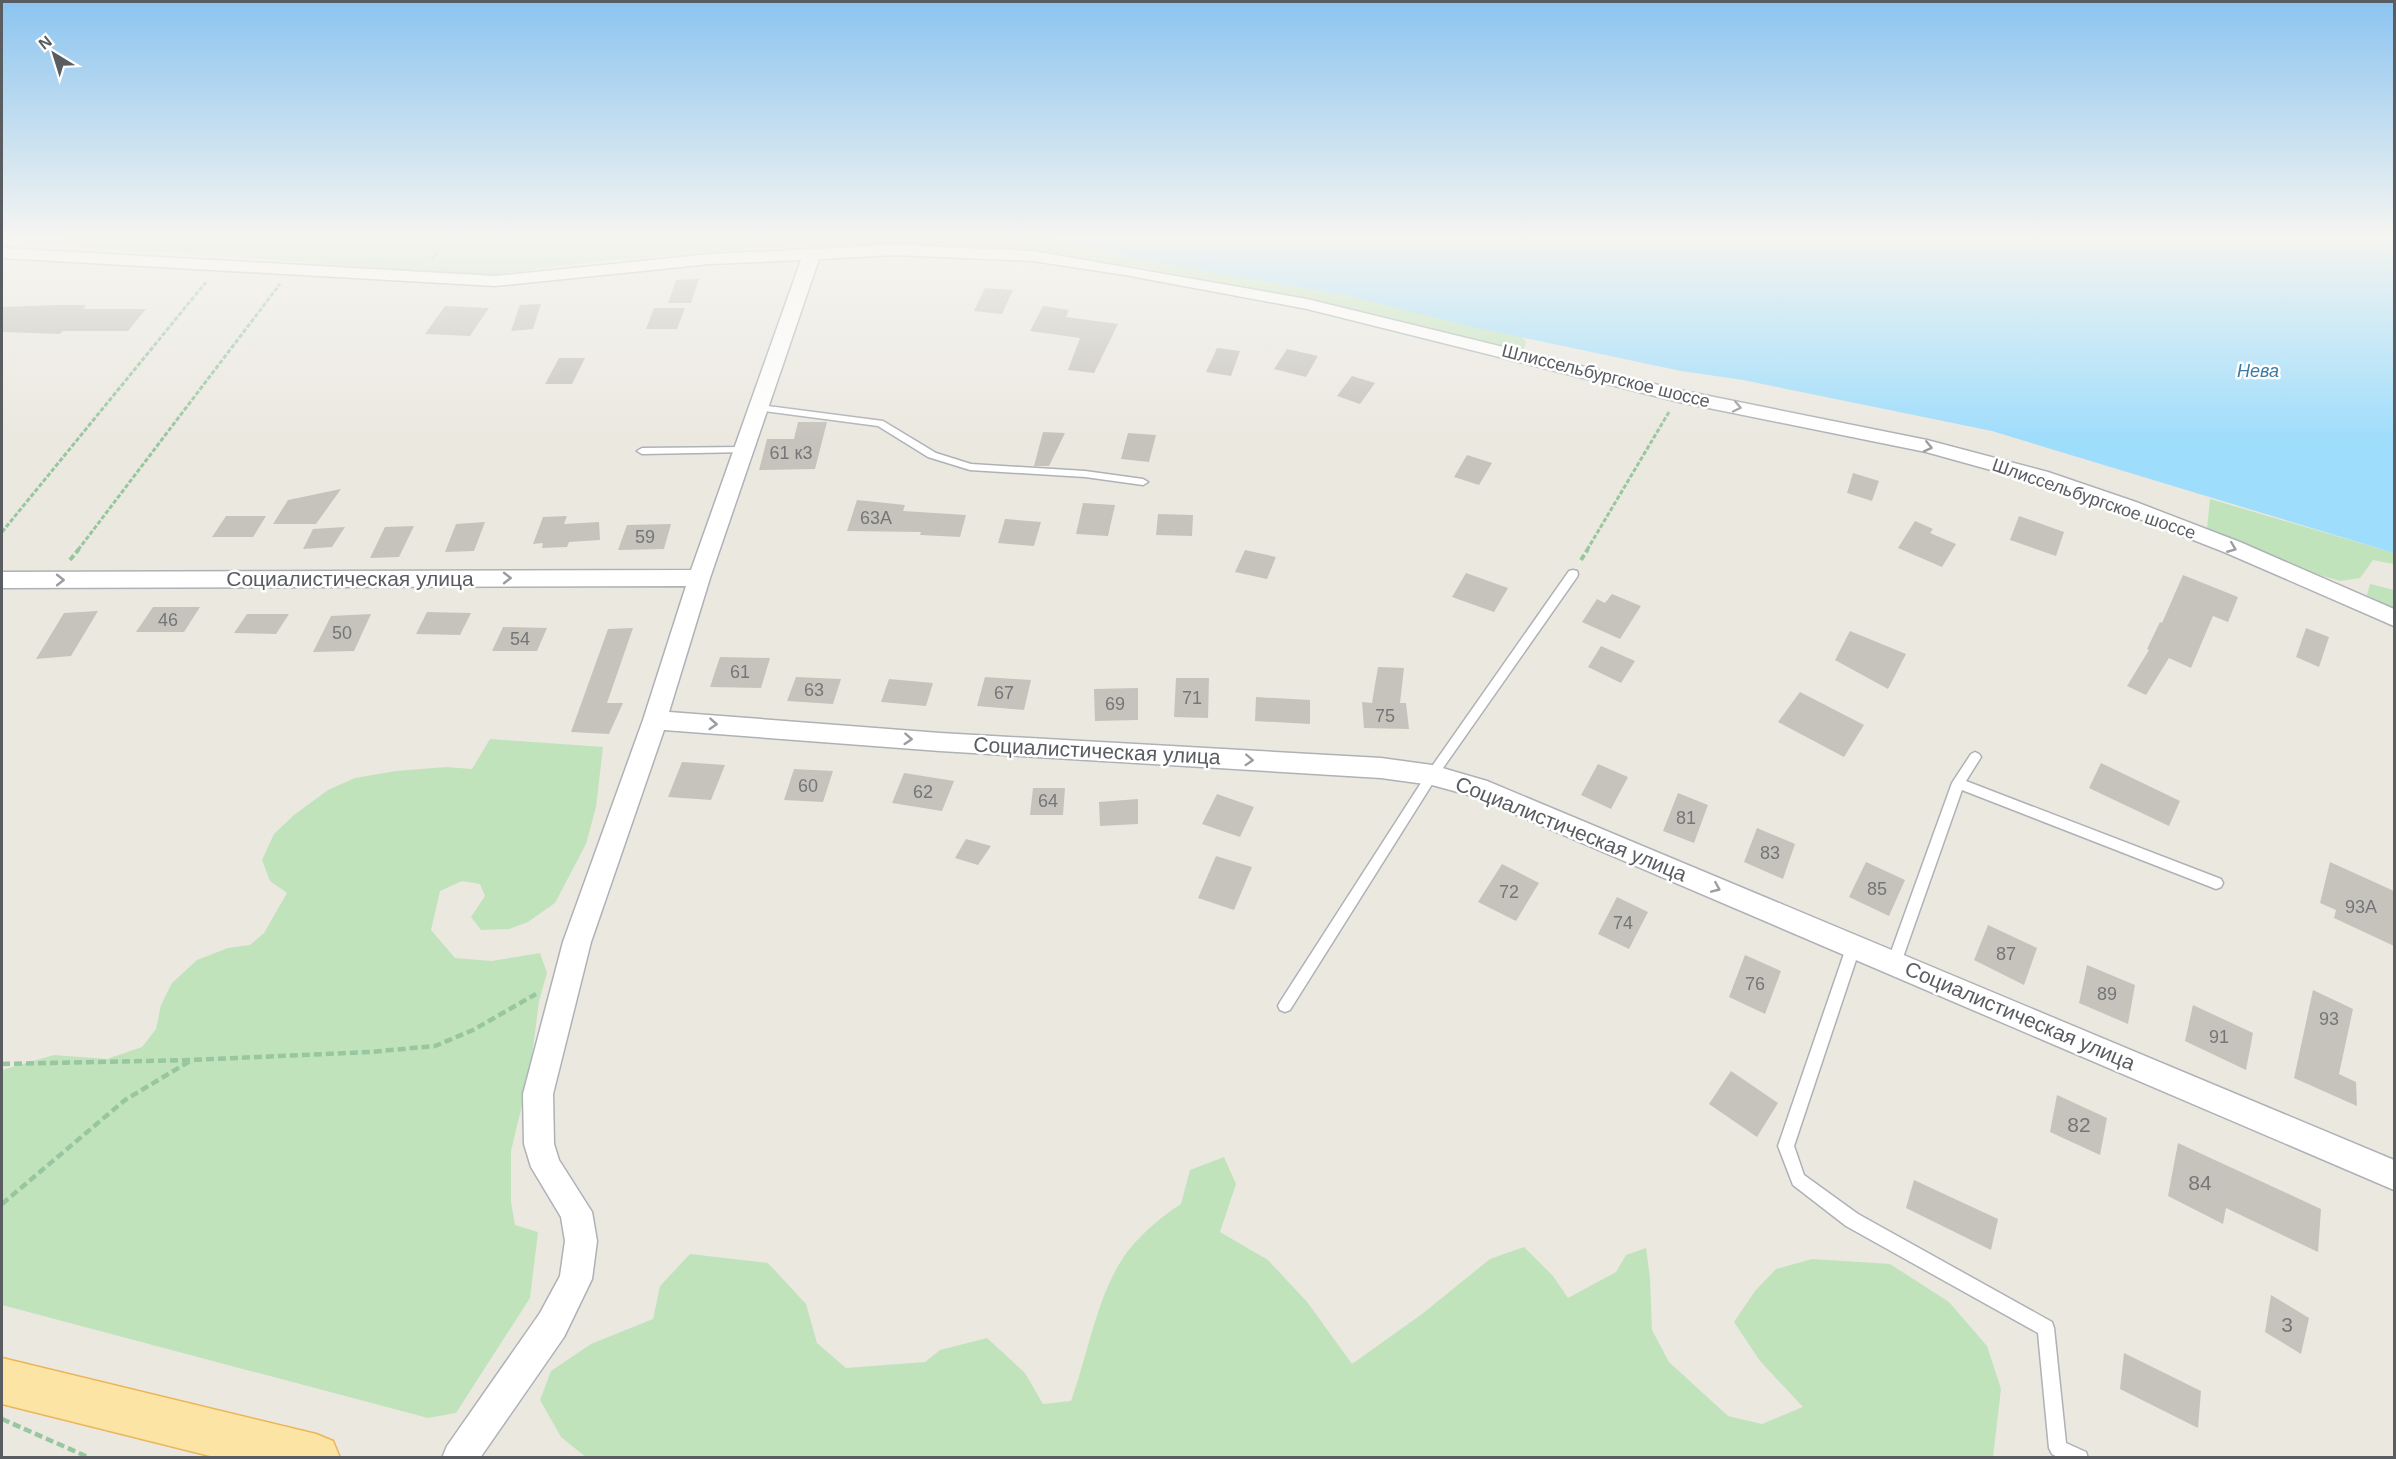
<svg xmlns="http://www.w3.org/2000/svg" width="2396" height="1459" font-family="Helvetica,sans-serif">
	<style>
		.green { fill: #c0e3bc }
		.water { fill: #9fddfc }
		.building { fill: #c6c3bd }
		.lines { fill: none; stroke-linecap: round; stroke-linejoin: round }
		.service-casing { stroke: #aeb2b6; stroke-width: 3 }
		.minor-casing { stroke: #aeb2b6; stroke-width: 3 }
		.primary-casing { stroke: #edb458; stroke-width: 3 }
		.path-far2 { stroke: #97c69f; stroke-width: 3; stroke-dasharray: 4.5 2; stroke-linecap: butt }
		.path-far1 { stroke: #97c69f; stroke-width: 4; stroke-dasharray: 6 3; stroke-linecap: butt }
		.path { stroke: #97c69f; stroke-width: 4.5; stroke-dasharray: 8 4; stroke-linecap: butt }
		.service { fill: #fff; fill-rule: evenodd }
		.minor { fill: #fff; fill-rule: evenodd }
		.primary { fill: #fce5a4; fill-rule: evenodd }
		.oneway { stroke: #9b9ea0 }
		.labels { text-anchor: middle; stroke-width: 5; stroke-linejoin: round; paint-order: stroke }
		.far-water-label { font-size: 18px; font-style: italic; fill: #3c7aa4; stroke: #fff }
		.far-street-label { font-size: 18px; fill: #595d61; stroke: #fff }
		.number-label { font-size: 18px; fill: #747678 }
		.street-label { font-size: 21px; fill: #595d61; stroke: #fff }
		.near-number-label { font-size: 21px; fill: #747678 }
	</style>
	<rect width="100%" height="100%" fill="#ebe8e0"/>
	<path class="green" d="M 68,235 L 1036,235 L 1148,261 L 1349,296 L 1522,337 L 1526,342 L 1524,349 L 1469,340 L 1147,268 L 922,244 L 757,248 L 602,261 L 481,276 L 211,255 L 57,246 Z
		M 2210,499 L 2394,553 L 2394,564 L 2373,560 L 2360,578 L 2340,581 L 2309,572 L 2207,529 Z
		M 2370,584 L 2394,590 L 2394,609 L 2367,595 Z
		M 490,739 L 603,747 L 596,807 L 586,844 L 555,903 L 528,922 L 509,929 L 481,930 L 471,917 L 485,896 L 480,884 L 462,881 L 440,891 L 431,930 L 455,958 L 492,961 L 540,953 L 547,973 L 539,1001 L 530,1072 L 511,1151 L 511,1202 L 515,1225 L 538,1232 L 530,1298 L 456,1413 L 428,1418 L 2,1305 L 2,1070 L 54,1055 L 107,1059 L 142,1047 L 156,1029 L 161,1005 L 172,983 L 197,960 L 228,948 L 250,945 L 264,933 L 287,893 L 270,881 L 262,860 L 274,834 L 294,815 L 328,790 L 355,778 L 396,771 L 446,767 L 472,769 Z
		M 1224,1157 L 1236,1184 L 1220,1232 L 1268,1260 L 1308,1303 L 1352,1364 L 1422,1314 L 1490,1259 L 1524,1247 L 1553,1276 L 1568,1298 L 1616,1272 L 1626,1255 L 1646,1248 L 1650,1278 L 1652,1330 L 1669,1362 L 1728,1416 L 1762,1424 L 1803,1407 L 1760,1361 L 1734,1322 L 1755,1291 L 1776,1269 L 1812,1259 L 1890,1264 L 1949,1302 L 1987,1346 L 2001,1389 L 1993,1457 L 587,1458 L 561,1437 L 540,1400 L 551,1371 L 591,1344 L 653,1319 L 660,1286 L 690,1254 L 768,1263 L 806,1304 L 817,1343 L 846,1368 L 925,1362 L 940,1350 L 987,1338 L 1025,1373 L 1043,1404 L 1071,1401 C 1087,1357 1096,1301 1121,1261 C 1135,1239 1159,1218 1181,1204 L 1190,1170 Z"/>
	<path class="water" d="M 1036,235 L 2394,235 L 2394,553 L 1992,431 L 1743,380 L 1681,371 L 1468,326 L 1349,296 L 1148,261 Z"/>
	<path class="building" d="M 699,279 L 691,303 L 668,303 L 676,280 Z
		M 985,288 L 1013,290 L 1002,314 L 974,311 Z
		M 541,304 L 533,329 L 511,331 L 520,305 Z
		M 59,305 L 86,305 L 83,309 L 146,309 L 128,331 L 63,331 L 60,334 L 2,332 L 2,307 Z
		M 445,306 L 489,308 L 470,336 L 425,334 Z
		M 1043,306 L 1069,310 L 1066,317 L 1118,324 L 1094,373 L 1068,370 L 1080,338 L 1030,331 Z
		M 654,308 L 685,308 L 677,329 L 646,329 Z
		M 1217,348 L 1240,351 L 1231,376 L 1206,372 Z
		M 1287,349 L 1318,356 L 1306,377 L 1274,369 Z
		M 559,358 L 585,358 L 572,384 L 545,384 Z
		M 1352,376 L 1375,383 L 1360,404 L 1337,396 Z
		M 798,422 L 827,422 L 815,469 L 759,470 L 767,439 L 794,439 Z
		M 1043,432 L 1065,433 L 1049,466 L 1034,466 Z
		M 1128,433 L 1156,435 L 1149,462 L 1121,459 Z
		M 1467,455 L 1492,463 L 1479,485 L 1454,477 Z
		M 1853,473 L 1879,481 L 1872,501 L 1847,493 Z
		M 341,489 L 316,524 L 273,524 L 288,500 Z
		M 857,500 L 905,505 L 903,511 L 966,515 L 960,537 L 920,535 L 921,532 L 847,531 Z
		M 1083,503 L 1115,505 L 1108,536 L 1076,534 Z
		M 1158,514 L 1193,515 L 1192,536 L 1156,535 Z
		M 226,516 L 266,516 L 253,537 L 212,537 Z
		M 567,516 L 564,524 L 599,522 L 600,540 L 569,542 L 567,547 L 542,548 L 543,543 L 533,544 L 543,517 Z
		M 2019,516 L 2064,532 L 2056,556 L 2010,540 Z
		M 1005,519 L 1041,522 L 1034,546 L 998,543 Z
		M 1915,521 L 1933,529 L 1930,533 L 1956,544 L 1942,567 L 1898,548 Z
		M 485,522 L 474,551 L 445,552 L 456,524 Z
		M 671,524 L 664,549 L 618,550 L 627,525 Z
		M 414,526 L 399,557 L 370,558 L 385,527 Z
		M 345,527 L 332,547 L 303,549 L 313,529 Z
		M 1245,550 L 1276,557 L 1267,579 L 1235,572 Z
		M 1466,573 L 1508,588 L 1494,612 L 1452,597 Z
		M 2183,575 L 2238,597 L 2228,622 L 2213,616 L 2191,668 L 2169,658 L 2146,695 L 2127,686 L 2149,650 L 2147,649 L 2160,622 L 2162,623 Z
		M 1612,594 L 1641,606 L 1620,639 L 1582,622 L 1597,599 L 1605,603 Z
		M 153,607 L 200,607 L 184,632 L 136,632 Z
		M 98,611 L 71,656 L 36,659 L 64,613 Z
		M 427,612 L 471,613 L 460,635 L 416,634 Z
		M 247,614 L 289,614 L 276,634 L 234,633 Z
		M 371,614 L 354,651 L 313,652 L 331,616 Z
		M 503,627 L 547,628 L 537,651 L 492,651 Z
		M 633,628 L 607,703 L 623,703 L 609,734 L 571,732 L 608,629 Z
		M 2306,628 L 2329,637 L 2319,667 L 2296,657 Z
		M 1850,631 L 1906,654 L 1888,689 L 1835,660 Z
		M 1601,646 L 1635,661 L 1621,683 L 1588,667 Z
		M 720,657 L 770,658 L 761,688 L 710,687 Z
		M 1378,667 L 1404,668 L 1400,703 L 1406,703 L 1409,729 L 1364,728 L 1362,702 L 1372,703 Z
		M 796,677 L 841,679 L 833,704 L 787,701 Z
		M 985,677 L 1031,680 L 1024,710 L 977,706 Z
		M 1176,678 L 1209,678 L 1208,718 L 1174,717 Z
		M 889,679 L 933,683 L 926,706 L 881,702 Z
		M 1138,688 L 1138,720 L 1095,721 L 1094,689 Z
		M 1800,692 L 1864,725 L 1844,757 L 1778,722 Z
		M 1256,697 L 1310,700 L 1310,724 L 1255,721 Z
		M 682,762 L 725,765 L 711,800 L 668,797 Z
		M 2101,763 L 2180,801 L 2169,826 L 2089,788 Z
		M 1598,764 L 1628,777 L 1611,809 L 1581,795 Z
		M 794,769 L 833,771 L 823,802 L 784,800 Z
		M 904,773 L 954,781 L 942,811 L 892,803 Z
		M 1033,788 L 1065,788 L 1063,815 L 1030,815 Z
		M 1678,793 L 1708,805 L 1694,843 L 1663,831 Z
		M 1217,794 L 1254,807 L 1240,837 L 1202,824 Z
		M 1138,799 L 1138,824 L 1100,826 L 1099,802 Z
		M 1757,828 L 1795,844 L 1783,879 L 1744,862 Z
		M 966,839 L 991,846 L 978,865 L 955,858 Z
		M 1216,856 L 1252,867 L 1234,910 L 1198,898 Z
		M 1866,862 L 1905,880 L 1889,916 L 1849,897 Z
		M 2330,862 L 2394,891 L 2394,946 L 2334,918 L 2336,910 L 2320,903 Z
		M 1502,864 L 1539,883 L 1516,921 L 1478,902 Z
		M 1617,897 L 1648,912 L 1629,949 L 1598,934 Z
		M 1988,925 L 2037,948 L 2024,985 L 1974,960 Z
		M 1745,955 L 1781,971 L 1765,1014 L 1729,997 Z
		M 2087,965 L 2135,985 L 2128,1024 L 2079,1003 Z
		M 2313,990 L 2353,1009 L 2339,1074 L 2356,1082 L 2357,1106 L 2294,1078 Z
		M 2193,1005 L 2253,1033 L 2246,1070 L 2185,1041 Z
		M 1731,1071 L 1778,1103 L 1757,1137 L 1709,1104 Z
		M 2057,1095 L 2107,1118 L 2100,1155 L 2050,1132 Z
		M 2178,1143 L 2321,1209 L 2318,1252 L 2226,1208 L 2223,1224 L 2168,1196 Z
		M 1914,1180 L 1998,1219 L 1991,1250 L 1906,1208 Z
		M 2271,1295 L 2309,1318 L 2301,1354 L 2265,1332 Z
		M 2124,1353 L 2201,1391 L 2198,1428 L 2120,1389 Z"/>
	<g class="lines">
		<defs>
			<path id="service" d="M 760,405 L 883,421 L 936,453 L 971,464 L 1085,471 L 1143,479 L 1148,482 L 1143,485 L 1085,477 L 970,470 L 928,457 L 878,426 L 757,410 L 755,408 Z
				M 745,447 L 750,450 L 749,452 L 642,454 L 637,451 L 642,448 Z
				M 1573,570 L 1577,571 L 1578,574 L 1577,577 L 1436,778 L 1290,1010 L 1285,1012 L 1280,1010 L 1278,1006 L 1280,1002 L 1428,772 L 1569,571 Z
				M 1975,752 L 1979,754 L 1981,757 L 1966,781 L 2221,879 L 2223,883 L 2221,887 L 2216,889 L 2211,887 L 1962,790 L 1901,963 L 1899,967 L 1894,969 L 1889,967 L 1887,963 L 1952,783 L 1971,754 Z
				M 1854,939 L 1859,941 L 1861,945 L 1794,1146 L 1804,1175 L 1858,1214 L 2052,1322 L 2054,1328 L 2066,1443 L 2086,1452 L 2088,1458 L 2059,1458 L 2052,1454 L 2049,1448 L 2038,1333 L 1846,1226 L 1793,1185 L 1778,1146 L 1847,945 L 1849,941 Z"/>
			<path id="minor" d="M 895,245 L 1033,251 L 1307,299 L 1679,390 L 1927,440 L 2048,472 L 2136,502 L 2240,542 L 2394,609 L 2394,626 L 2224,552 L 2122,512 L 2034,482 L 1926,452 L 1679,402 L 1307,309 L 1125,275 L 1033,261 L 895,255 L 819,259 L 710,578 L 669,712 L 940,733 L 1381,758 L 1432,765 L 1487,781 L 2394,1160 L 2394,1190 L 1472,796 L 1432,785 L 1381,778 L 940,751 L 664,730 L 591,942 L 553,1094 L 554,1144 L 559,1160 L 592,1212 L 597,1241 L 592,1279 L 564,1337 L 480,1458 L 442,1458 L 447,1446 L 540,1313 L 560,1276 L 565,1241 L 561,1217 L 531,1167 L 524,1144 L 523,1094 L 563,942 L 643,720 L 686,586 L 2,588 L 2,572 L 691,570 L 801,260 L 710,264 L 495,286 L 2,258 L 2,248 L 495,276 L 710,254 Z"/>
			<path id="primary" d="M 2,1358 L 316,1434 L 333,1441 L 340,1458 L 218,1458 L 2,1404 Z"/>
		</defs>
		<use href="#service" class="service-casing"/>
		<use href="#minor" class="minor-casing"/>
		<use href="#primary" class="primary-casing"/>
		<path class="path-far2" d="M 431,260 L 453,235
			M 2,532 L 206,282
			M 78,550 L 280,284
			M 1587,550 L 1669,412"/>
		<path class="path-far1" d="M 70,560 L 79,549
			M 1581,560 L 1588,549"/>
		<path class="path" d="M 2,1064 L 191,1060 L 370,1052 L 435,1046 L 473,1030 L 536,994
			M 2,1204 L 125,1100 L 190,1061
			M 2,1419 L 90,1458"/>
		<use href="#service" class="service"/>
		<use href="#minor" class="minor"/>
		<use href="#primary" class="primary"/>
	</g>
	<defs><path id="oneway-chevron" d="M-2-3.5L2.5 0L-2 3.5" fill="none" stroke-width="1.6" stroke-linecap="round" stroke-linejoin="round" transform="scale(1.5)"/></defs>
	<g class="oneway">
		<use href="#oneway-chevron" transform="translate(1737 407) rotate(12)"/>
		<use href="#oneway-chevron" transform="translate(1928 447) rotate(13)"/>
		<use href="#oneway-chevron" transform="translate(2232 548) rotate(22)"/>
		<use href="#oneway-chevron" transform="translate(507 578)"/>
		<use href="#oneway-chevron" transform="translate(60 580)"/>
		<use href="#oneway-chevron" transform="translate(713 724) rotate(4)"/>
		<use href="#oneway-chevron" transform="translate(908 739) rotate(4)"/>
		<use href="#oneway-chevron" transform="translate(1249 760) rotate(3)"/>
		<use href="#oneway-chevron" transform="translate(1716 888) rotate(23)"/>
	</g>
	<linearGradient id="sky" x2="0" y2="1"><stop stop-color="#8bc4f0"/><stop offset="0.54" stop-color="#f6f5f1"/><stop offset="1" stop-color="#f6f5f1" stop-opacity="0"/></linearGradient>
	<rect width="2396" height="439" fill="url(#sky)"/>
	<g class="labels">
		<g class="far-water-label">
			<text x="2258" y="377">Нева</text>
		</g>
		<g class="far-street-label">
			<text transform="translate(1606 376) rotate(14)" y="6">Шлиссельбургское шоссе</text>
			<text transform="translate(2094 499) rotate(19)" y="6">Шлиссельбургское шоссе</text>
		</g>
		<g class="number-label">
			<text x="791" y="459">61 к3</text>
			<text x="876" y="524">63А</text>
			<text x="645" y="543">59</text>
			<text x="168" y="626">46</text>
			<text x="342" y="639">50</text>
			<text x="520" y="645">54</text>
			<text x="740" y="678">61</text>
			<text x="814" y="696">63</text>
			<text x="1004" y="699">67</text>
			<text x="1192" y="704">71</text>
			<text x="1115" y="710">69</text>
			<text x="1385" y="722">75</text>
			<text x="808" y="792">60</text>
			<text x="923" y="798">62</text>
			<text x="1048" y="807">64</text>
			<text x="1686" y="824">81</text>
			<text x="1770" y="859">83</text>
			<text x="1877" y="895">85</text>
			<text x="1509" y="898">72</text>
			<text x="2361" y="913">93А</text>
			<text x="1623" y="929">74</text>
			<text x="2006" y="960">87</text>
			<text x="1755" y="990">76</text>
			<text x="2107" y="1000">89</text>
			<text x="2329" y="1025">93</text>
			<text x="2219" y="1043">91</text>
		</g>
		<g class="street-label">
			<text x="350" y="586">Социалистическая улица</text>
			<text transform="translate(1097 751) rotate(3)" y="7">Социалистическая улица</text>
			<text transform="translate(1571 829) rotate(22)" y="7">Социалистическая улица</text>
			<text transform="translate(2020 1016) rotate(23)" y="7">Социалистическая улица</text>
		</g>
		<g class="near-number-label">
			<text x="2079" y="1132">82</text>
			<text x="2200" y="1190">84</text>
			<text x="2287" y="1332">3</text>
		</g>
	</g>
	<rect width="2396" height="1459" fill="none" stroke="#595d61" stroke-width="6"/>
	<g transform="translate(54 54) rotate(322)" stroke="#ffffff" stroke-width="4.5" paint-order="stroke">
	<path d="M0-4.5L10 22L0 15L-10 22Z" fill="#595d61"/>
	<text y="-9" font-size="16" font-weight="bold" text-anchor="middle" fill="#595d61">N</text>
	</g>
</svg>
